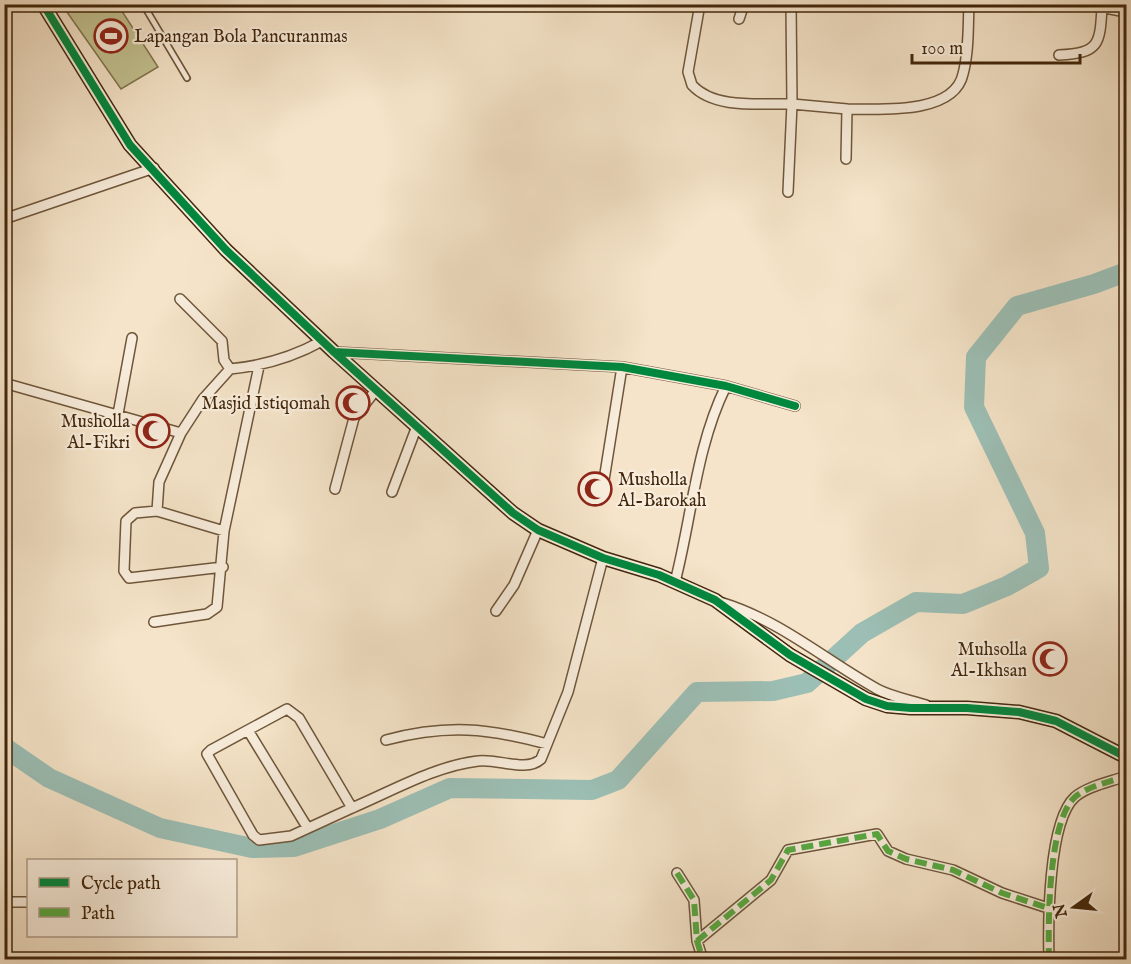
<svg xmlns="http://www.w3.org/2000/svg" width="1131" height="964" font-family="'IM FELL English',serif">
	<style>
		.green { fill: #c3c291; stroke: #82744e; stroke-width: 1.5 }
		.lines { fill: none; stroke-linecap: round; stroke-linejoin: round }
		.river { stroke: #9cbfb5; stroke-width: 20 }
		.lane-casing { stroke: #6f563a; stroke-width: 8 }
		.street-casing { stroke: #6f563a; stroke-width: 12 }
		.secondary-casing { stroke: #42260b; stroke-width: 15 }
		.lane { stroke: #f8eddc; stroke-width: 4.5 }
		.street { stroke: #f8eddc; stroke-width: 9 }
		.secondary { stroke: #f8eddc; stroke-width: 12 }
		.quiet { stroke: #56aa41; stroke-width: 6; stroke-dasharray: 12 6; stroke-linecap: butt }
		.cycleway-casing { stroke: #f8eddc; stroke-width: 11 }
		.cycleway { stroke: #00873e; stroke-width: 8 }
		.labels { text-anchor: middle; stroke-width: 4.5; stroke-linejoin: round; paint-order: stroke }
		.poi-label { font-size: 18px; fill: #42260b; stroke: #f8eddc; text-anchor: end }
	</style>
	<rect width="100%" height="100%" fill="#f5e4c9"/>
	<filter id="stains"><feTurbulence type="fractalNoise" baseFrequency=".00333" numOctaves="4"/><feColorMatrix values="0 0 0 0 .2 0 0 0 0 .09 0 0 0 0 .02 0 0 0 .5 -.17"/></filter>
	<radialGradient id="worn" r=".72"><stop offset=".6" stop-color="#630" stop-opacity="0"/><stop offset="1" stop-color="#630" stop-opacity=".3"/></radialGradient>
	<path class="green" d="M 62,5 L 118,5 L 158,67 L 121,89 Z"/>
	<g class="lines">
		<path class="river" d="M 4,747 L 49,778 L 160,828 L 252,848 L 294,847 L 380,819 L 450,788 L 592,790 L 618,780 L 697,692 L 773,691 L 807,683 L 862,633 L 916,602 L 963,604 L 1007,586 L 1039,568 L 1035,533 L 974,407 L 976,357 L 1017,306 L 1094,284 L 1126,272"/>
		<defs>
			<path id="lane" d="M 143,4 L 187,78"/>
			<path id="street" d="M 700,4 L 688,72 L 692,85 C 715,110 762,103 792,104 L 788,192
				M 791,4 L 792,104 L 847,109 L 846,159
				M 1084,4 L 1126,12
				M 739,19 L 744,4
				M 1059,55 C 1099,53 1100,45 1102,7
				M 847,109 C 880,109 954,115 963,74 C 969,52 968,27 969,4
				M 4,219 L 154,168
				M 180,299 L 222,341 L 224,360 L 230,369
				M 334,352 L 622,367 L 726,386 L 795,406
				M 4,383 L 181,433 L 203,399 L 230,369 C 263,366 293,357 322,341
				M 118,414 L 132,338
				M 181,433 L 159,482 L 157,511 L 135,513 L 126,521 L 124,571 L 129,578 L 223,567
				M 587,481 L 600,483 L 604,480 L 622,367
				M 335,489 L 354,418 L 376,390
				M 392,492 L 417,426
				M 157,511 L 224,531
				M 675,582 C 692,516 696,447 726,386
				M 723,603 C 781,621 825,660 877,689 C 892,697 910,700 926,705
				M 496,611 L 514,585 L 538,530
				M 154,622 L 207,614 L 217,607 L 224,531 L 259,366
				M 287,709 L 299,718 L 352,808 L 291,836 L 259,840 L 253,835 L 207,754 L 211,750 Z
				M 249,732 L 307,827
				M 386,740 C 447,724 488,728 547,744
				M 352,808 C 392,791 435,766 478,761 C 497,758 526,773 541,759 L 568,692 L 603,558
				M 677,873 L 694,900 L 697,941 L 703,960
				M 4,902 L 28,902
				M 697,941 L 771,880 L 788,850 L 877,834 L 888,851 L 906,859 L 953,870 L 1002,893 L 1048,908
				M 1049,960 C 1048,924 1048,821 1075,797 C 1088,786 1110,782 1126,776"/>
			<path id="secondary" d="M 43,4 L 130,145 L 226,250 L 334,352 L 513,513 L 538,530 L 603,558 L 659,575 L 715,600 L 790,655 L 866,699 L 887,706 L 911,708 L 967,708 L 1019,712 L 1056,721 L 1126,757"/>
		</defs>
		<use href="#lane" class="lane-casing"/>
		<use href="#street" class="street-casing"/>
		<use href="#secondary" class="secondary-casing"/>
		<use href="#lane" class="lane"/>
		<use href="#street" class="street"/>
		<use href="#secondary" class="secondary"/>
		<path class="quiet" d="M 677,873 L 694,900 L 697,941 L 703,960
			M 697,941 L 771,880 L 788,850 L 877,834 L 888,851 L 906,859 L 953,870 L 1002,893 L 1048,908
			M 1049,960 C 1048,924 1048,821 1075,797 C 1088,786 1110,782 1126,776"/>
		<defs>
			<path id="cycleway" d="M 43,4 L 130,145 L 226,250 L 334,352 L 513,513 L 538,530 L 603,558 L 659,575 L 715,600 L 790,655 L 866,699 L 887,706 L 911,708 L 967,708 L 1019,712 L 1056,721 L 1126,757
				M 334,352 L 622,367 L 726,386 L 795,406"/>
		</defs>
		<use href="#cycleway" class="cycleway-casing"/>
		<use href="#cycleway" class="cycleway"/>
	</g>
	<defs>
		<symbol id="stadium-ring" viewBox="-11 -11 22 22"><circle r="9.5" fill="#f8eddc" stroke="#8f2418" stroke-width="1.5"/><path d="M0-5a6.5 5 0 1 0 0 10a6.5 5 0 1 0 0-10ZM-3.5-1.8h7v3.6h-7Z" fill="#8f2418"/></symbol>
		<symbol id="mosque-ring" viewBox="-11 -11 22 22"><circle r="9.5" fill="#f8eddc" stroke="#8f2418" stroke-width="1.5"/><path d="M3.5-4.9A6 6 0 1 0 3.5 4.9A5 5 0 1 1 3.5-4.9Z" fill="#8f2418"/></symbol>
	</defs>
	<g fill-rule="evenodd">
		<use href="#stadium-ring" x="92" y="17" width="38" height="38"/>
		<use href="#mosque-ring" x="334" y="384" width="38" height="38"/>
		<use href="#mosque-ring" x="134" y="412" width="38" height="38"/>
		<use href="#mosque-ring" x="576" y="470" width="38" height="38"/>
		<use href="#mosque-ring" x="1031" y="640" width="38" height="38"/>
	</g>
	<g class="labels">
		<g class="poi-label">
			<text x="134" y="42" text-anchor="start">Lapangan Bola Pancuranmas</text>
			<text x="330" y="409">Masjid Istiqomah</text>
			<text x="130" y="427">Musholla<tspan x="130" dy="21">Al-Fikri</tspan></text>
			<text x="618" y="485" text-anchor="start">Musholla<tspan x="618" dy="21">Al-Barokah</tspan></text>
			<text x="1027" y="655">Muhsolla<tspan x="1027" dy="21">Al-Ikhsan</tspan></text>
		</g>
	</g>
	<rect width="1131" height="964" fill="none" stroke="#f5e4c9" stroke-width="24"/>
	<rect x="6" y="6" width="1119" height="952" fill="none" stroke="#42260b" stroke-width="3"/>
	<rect x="12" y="12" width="1107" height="940" fill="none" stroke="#42260b" stroke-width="1.5"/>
	<rect x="27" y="859" width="210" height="78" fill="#f8eddc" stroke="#af9d88" stroke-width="1.5"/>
	<rect x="39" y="878" width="30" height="9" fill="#00873e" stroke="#af9d88" stroke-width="1.5"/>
	<text x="81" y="889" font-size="18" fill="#42260b">Cycle path</text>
	<rect x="39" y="908" width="30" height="9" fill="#56aa41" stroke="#af9d88" stroke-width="1.5"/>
	<text x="81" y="919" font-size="18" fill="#42260b">Path</text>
	<g transform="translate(1074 907) rotate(255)" stroke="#f8eddc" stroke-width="4.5" paint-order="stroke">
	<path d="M0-4.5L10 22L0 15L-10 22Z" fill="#42260b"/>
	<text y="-9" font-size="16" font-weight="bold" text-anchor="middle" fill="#42260b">N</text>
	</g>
	<path d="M912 54v9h168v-9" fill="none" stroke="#42260b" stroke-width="3"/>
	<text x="921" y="54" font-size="18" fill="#42260b" stroke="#f8eddc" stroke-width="4.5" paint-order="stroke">100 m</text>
	<rect width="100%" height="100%" filter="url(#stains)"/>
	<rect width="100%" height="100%" fill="url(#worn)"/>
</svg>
